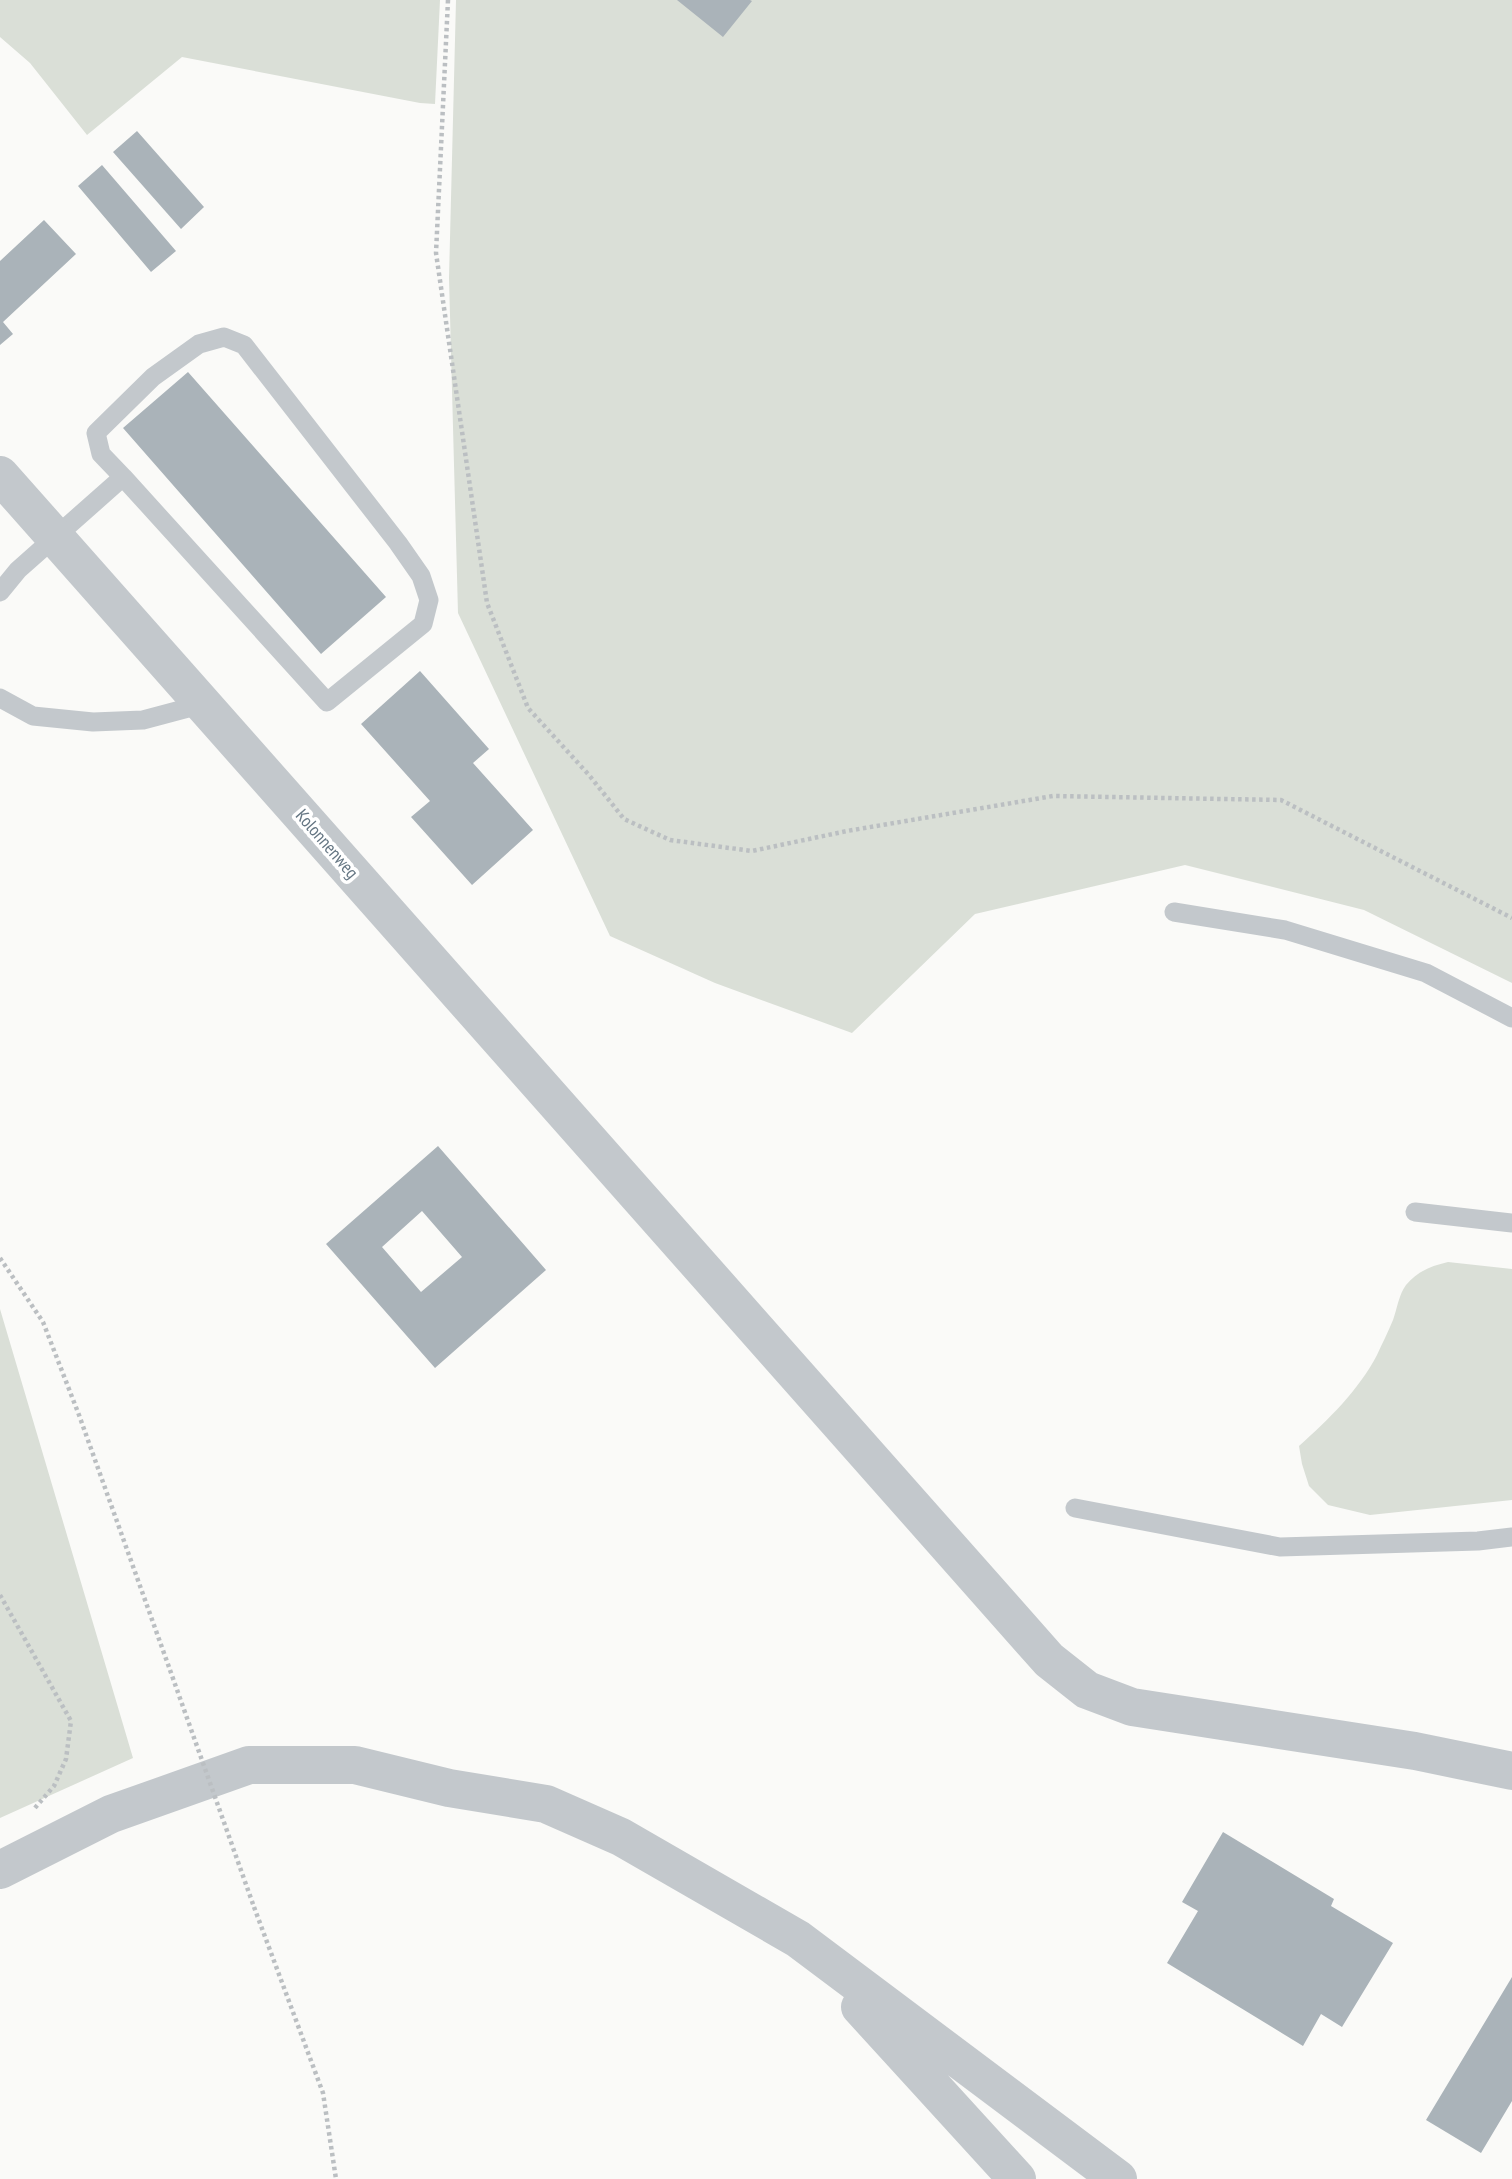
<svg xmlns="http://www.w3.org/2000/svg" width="1512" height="2179" font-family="'PT Sans Narrow',sans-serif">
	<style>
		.green { fill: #dadfd7 }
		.building { fill: #aab3b9; fill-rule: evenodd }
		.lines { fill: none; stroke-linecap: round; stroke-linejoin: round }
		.path { stroke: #bbbfc2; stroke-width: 4.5; stroke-dasharray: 3.5 3.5; stroke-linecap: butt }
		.lane { stroke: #c3c8cc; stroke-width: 19 }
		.street { stroke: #c3c8cc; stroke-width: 38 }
		.path-bridge { stroke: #bbbfc2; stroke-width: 4.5; stroke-dasharray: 3.5 3.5; stroke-linecap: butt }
		.labels { text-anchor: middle; stroke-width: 7; stroke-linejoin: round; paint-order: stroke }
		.street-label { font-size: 18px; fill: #657683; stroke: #fff }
	</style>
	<rect width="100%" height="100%" fill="#fafaf8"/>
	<path class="green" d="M 0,0 L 440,0 L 435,104 L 420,103 L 182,57 L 87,135 L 30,63 L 0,37 Z
		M 456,0 L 1512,0 L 1512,983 L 1364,910 L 1185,865 L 975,914 L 852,1033 L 715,983 L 610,936 L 458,613 L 449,278 Z
		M 1448,1262 L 1512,1269 L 1512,1500 L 1370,1515 L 1328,1505 L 1309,1486 L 1302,1464 L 1299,1446 C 1329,1419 1358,1391 1377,1355 C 1382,1344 1388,1332 1393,1320 C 1397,1309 1399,1294 1406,1285 C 1418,1271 1431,1266 1448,1262 Z
		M 0,1309 L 133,1758 L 0,1818 Z"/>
	<path class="building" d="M 677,0 L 750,0 L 752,1 L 723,37 Z
		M 137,131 L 204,207 L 181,229 L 113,152 Z
		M 102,165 L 176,251 L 151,272 L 78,186 Z
		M 44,220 L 76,254 L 3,322 L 13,334 L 0,345 L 0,261 Z
		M 188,372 L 386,597 L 321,654 L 123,428 Z
		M 420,671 L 489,749 L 473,763 L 533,830 L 472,885 L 411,817 L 430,801 L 361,724 Z
		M 438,1146 L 546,1270 L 435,1368 L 326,1244 ZM 422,1211 L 462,1257 L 421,1292 L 382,1247 Z
		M 1223,1832 L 1334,1899 L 1331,1906 L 1393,1943 L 1342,2027 L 1321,2014 L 1303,2046 L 1167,1963 L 1198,1911 L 1182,1902 Z
		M 1512,1977 L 1512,2101 L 1481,2153 L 1426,2120 Z"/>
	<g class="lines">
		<path class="path" d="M 448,0 L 436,253 L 487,603 L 528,708 L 589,775 L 624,819 L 670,840 L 752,851 L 847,831 L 1053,796 L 1281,800 L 1512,918
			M 0,1258 L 43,1322 L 79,1415 L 170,1670
			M 0,1595 L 71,1721 L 66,1759 L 54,1786 L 34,1809
			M 254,1907 L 323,2093 L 336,2179"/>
		<path class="lane" d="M 224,337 L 244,345 L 398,543 L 421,576 L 429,600 L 423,624 L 327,702 L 123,477 L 101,454 L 96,433 L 153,377 L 199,344 Z
			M 0,592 L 18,570 L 123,477
			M 0,698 L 33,716 L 93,722 L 143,720 L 203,704
			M 1174,912 L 1285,930 L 1426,973 L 1512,1018
			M 1415,1212 L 1512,1223
			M 1075,1508 L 1280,1547 L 1478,1541 L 1512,1537"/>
		<path class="street" d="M 0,475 L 1049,1660 L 1087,1690 L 1132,1707 L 1415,1751 L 1512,1771
			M 0,1870 L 111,1814 L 249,1765 L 355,1765 L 449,1788 L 546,1804 L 621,1837 L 798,1939 L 1118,2179
			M 860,2007 L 1017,2179"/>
		<path class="path-bridge" d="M 170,1670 L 254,1907"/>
	</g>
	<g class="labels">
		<g class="street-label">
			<text transform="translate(327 844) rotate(49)" y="6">Kolonnenweg</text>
		</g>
	</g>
</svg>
